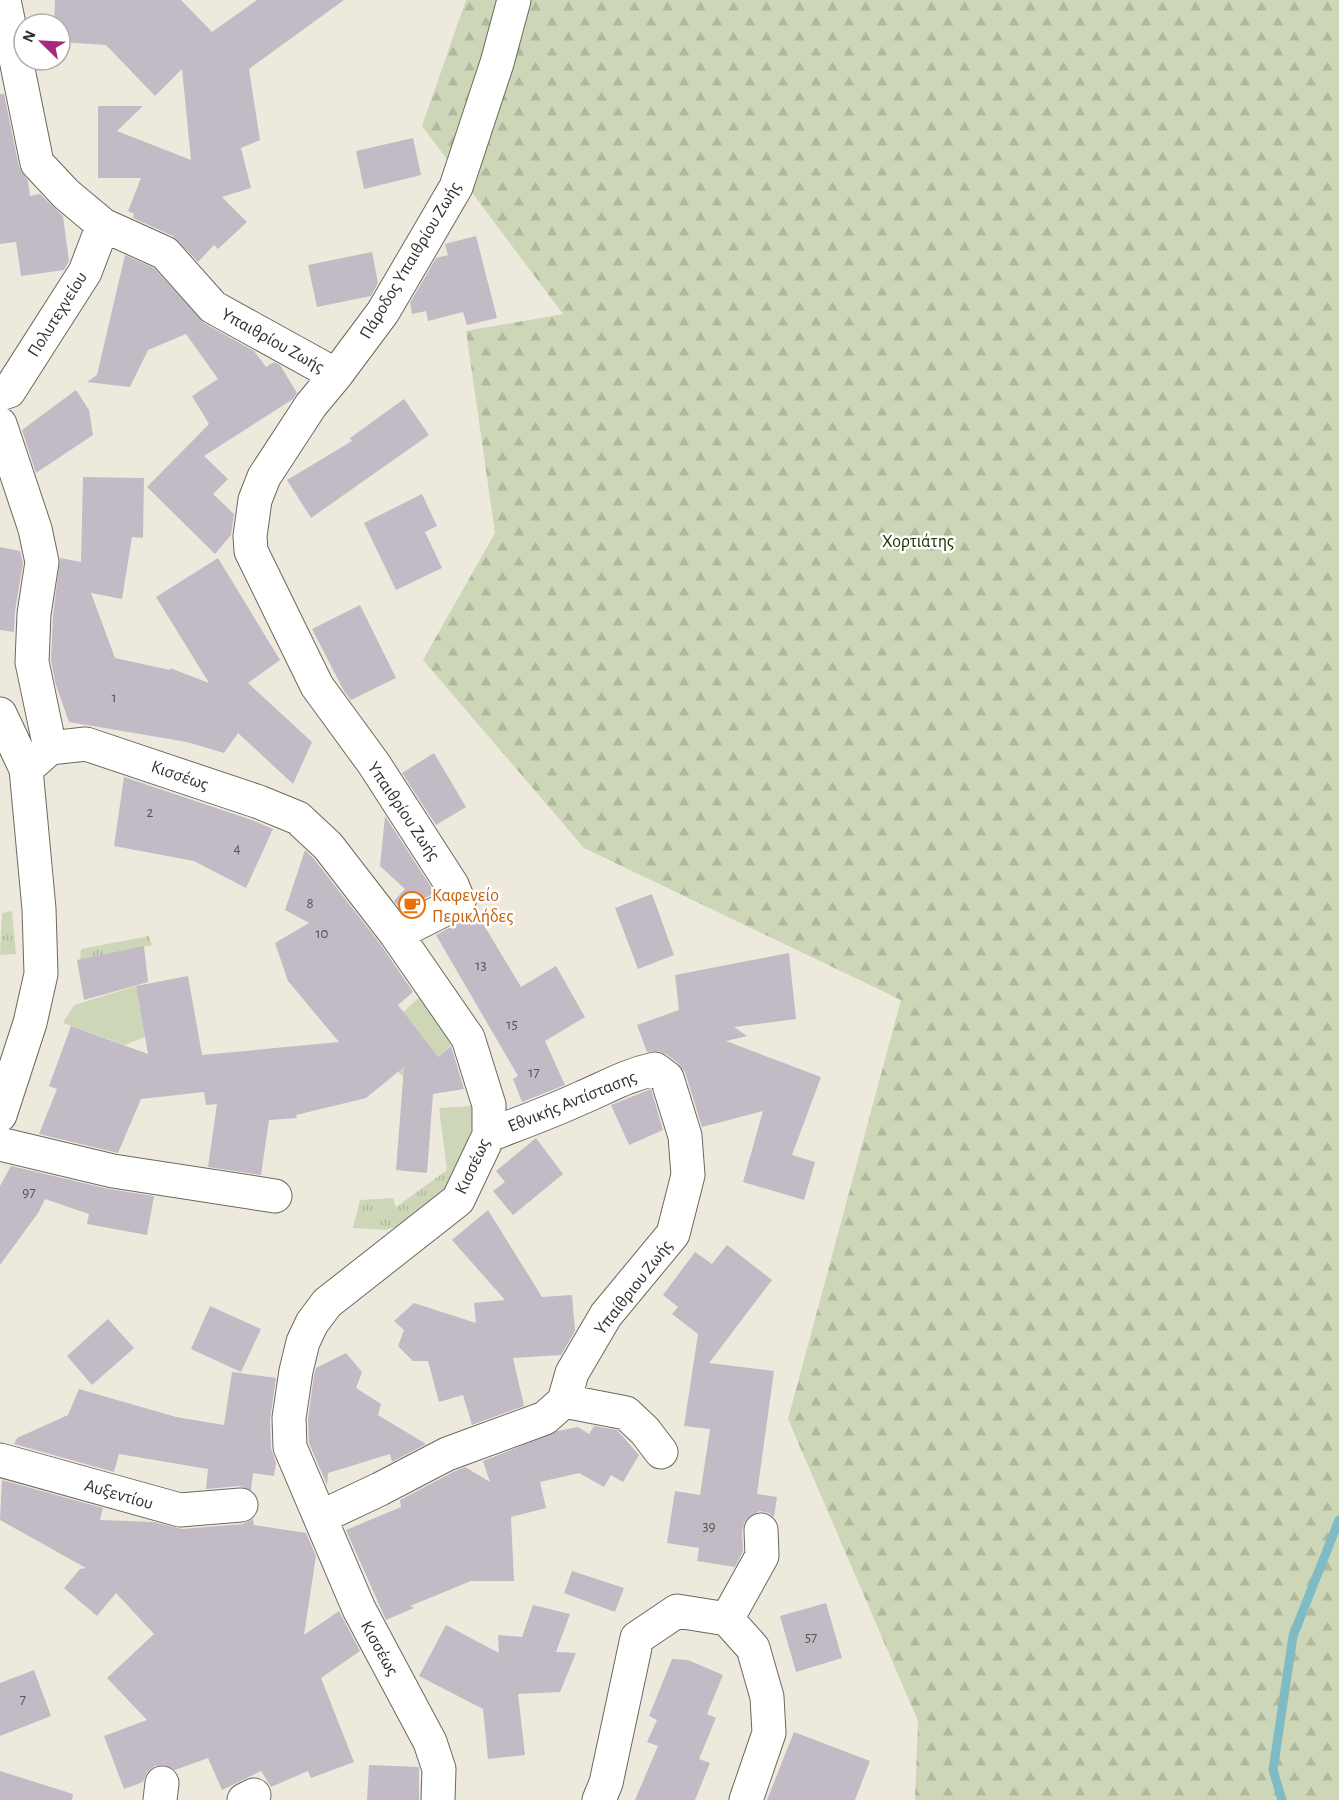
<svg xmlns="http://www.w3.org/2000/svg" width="1339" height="1800" font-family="'Alegreya Sans',sans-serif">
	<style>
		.grass { fill: url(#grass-tufts) }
		.forest { fill: url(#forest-firs) }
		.garden { fill: #cdd7b8 }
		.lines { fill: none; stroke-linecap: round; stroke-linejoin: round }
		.stream { stroke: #7fbbc5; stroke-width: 9 }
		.building { fill: #c2bac5 }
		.minor-casing { stroke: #6b695e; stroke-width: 35 }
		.minor { stroke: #fff; stroke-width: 33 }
		.labels { text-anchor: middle; stroke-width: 5; stroke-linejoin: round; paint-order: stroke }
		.number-label { font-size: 15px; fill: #565352 }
		.street-label { font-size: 18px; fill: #32312c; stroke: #fff }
		.park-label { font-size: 18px; fill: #263200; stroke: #fff }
		.food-label { font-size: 18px; fill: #c56008; stroke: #fff; text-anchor: start }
	</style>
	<defs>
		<pattern id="grass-tufts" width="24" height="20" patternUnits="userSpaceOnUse" patternTransform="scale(1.5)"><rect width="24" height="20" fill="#cdd7b8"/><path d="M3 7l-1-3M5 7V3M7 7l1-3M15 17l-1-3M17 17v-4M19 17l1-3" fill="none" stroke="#b0b99e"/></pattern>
		<pattern id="forest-firs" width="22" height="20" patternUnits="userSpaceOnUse" patternTransform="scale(1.5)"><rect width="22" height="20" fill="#cdd7b8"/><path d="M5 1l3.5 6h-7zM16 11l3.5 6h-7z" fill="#b0b99e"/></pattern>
	</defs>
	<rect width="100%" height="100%" fill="#edeadd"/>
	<path class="grass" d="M 12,911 L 16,954 L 0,955 L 2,913 Z
		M 149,936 L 152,945 L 80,960 L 81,949 Z
		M 461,1167 L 455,1184 L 418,1220 L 386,1230 L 353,1228 L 360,1200 L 393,1198 L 396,1207 L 447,1170 Z"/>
	<path class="forest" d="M 466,0 L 1339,0 L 1339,1800 L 915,1800 L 918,1721 L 788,1419 L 901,1000 L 584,848 L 423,660 L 495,533 L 466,331 L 563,314 L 422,126 Z"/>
	<path class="garden" d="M 136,986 L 145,1037 L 125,1045 L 63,1023 L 74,1005 Z
		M 422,995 L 458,1039 L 409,1082 L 398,1072 L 403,1012 Z
		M 472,1106 L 473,1138 L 461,1167 L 447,1170 L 439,1108 Z"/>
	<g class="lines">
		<path class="stream" d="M 1282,1800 L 1273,1770 L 1293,1636 L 1339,1520"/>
	</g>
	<path class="building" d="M 55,0 L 181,0 L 212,32 L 257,0 L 344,0 L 249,69 L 260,140 L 241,148 L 251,188 L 222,197 L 247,222 L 218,249 L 214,245 L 198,262 L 173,236 L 133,218 L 134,214 L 128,211 L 141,178 L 98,178 L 98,106 L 143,106 L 117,131 L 191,160 L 182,69 L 155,96 L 106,45 L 60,42 L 60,24 L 54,24 Z
		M 0,94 L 4,94 L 19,167 L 28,181 L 30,196 L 40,194 L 63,216 L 69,261 L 64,270 L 21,276 L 16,242 L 0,244 Z
		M 413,138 L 421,175 L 364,189 L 356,151 Z
		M 476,236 L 497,318 L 467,325 L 463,312 L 428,321 L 426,311 L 412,314 L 410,303 L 436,258 L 448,255 L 445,244 Z
		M 372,252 L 378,283 L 371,296 L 317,307 L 308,265 Z
		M 125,255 L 154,268 L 204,323 L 254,351 L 266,367 L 274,362 L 280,365 L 297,393 L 293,399 L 204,456 L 228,479 L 213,494 L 234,514 L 231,535 L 215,554 L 147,487 L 209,424 L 192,396 L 218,379 L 186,334 L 148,350 L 130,387 L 87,382 L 97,375 Z
		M 76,390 L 89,410 L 93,435 L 36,473 L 22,430 Z
		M 404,399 L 429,435 L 311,518 L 287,480 L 352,441 L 350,438 Z
		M 83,477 L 144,478 L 143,538 L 132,537 L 122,599 L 91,593 L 115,658 L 170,670 L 170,668 L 209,683 L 156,597 L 218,558 L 280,660 L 248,683 L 312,742 L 293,784 L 238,733 L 224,753 L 187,742 L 69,722 L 55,682 L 51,660 L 53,616 L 60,558 L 81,562 Z
		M 422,494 L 437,526 L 425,532 L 442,568 L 396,590 L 364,523 Z
		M 0,547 L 20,551 L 23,563 L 15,611 L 14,632 L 0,630 Z
		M 360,605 L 396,678 L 351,700 L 344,691 L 312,629 Z
		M 434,753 L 466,807 L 436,825 L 402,773 Z
		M 124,777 L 252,820 L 273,829 L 246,888 L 194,861 L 114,846 Z
		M 385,816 L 435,893 L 401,910 L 394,901 L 405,889 L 380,866 Z
		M 305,850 L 314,859 L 381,945 L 413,992 L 398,1005 L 438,1057 L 451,1046 L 464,1089 L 433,1094 L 427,1173 L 396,1170 L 404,1067 L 366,1098 L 296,1115 L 297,1118 L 269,1120 L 261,1175 L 208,1167 L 217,1104 L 206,1105 L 204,1092 L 141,1099 L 118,1153 L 39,1134 L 57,1089 L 49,1086 L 71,1026 L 148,1054 L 136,986 L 188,976 L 202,1055 L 339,1042 L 288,981 L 275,943 L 309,923 L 285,910 Z
		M 652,894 L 674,955 L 638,969 L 615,908 Z
		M 479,917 L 521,987 L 556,966 L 585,1017 L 545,1041 L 565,1085 L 522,1102 L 513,1079 L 518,1076 L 436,935 L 466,919 L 468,922 Z
		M 144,946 L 148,982 L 84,1000 L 77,960 Z
		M 789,953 L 796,1019 L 734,1027 L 747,1036 L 726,1041 L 821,1077 L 792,1155 L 815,1162 L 804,1200 L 743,1182 L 763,1111 L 702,1127 L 685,1072 L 678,1063 L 666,1054 L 658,1051 L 647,1052 L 637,1025 L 679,1010 L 675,975 Z
		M 651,1089 L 663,1130 L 629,1145 L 611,1105 Z
		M 536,1138 L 563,1174 L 513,1215 L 493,1191 L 505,1182 L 496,1171 Z
		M 11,1166 L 109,1189 L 154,1196 L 147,1235 L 87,1224 L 89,1214 L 45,1199 L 38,1213 L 0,1265 L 0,1186 Z
		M 488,1210 L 542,1297 L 572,1295 L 575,1331 L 561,1355 L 513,1358 L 524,1406 L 472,1425 L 463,1395 L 439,1402 L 428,1361 L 413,1361 L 398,1346 L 404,1330 L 394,1321 L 414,1303 L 476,1323 L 474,1303 L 505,1300 L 452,1240 Z
		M 727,1245 L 772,1280 L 709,1363 L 774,1371 L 757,1494 L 777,1497 L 774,1517 L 769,1513 L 760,1511 L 751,1515 L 745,1521 L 742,1531 L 743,1551 L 735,1567 L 697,1561 L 699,1548 L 667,1543 L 675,1491 L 700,1495 L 710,1429 L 684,1426 L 698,1334 L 672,1314 L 678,1307 L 663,1295 L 695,1252 L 712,1264 Z
		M 210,1306 L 261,1329 L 241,1372 L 191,1349 Z
		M 108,1319 L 134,1348 L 92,1385 L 67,1356 Z
		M 346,1353 L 362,1372 L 356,1388 L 381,1404 L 378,1415 L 426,1444 L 392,1462 L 390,1454 L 328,1473 L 327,1485 L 309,1443 L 308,1419 L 314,1375 L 316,1368 Z
		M 232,1372 L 276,1378 L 270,1419 L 271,1448 L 276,1463 L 274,1476 L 253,1473 L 251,1490 L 239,1486 L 206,1489 L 208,1469 L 119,1454 L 114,1472 L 14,1444 L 17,1438 L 68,1415 L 79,1389 L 176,1417 L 224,1425 Z
		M 594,1426 L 617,1430 L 639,1455 L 623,1482 L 611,1475 L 604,1487 L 579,1473 L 540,1482 L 546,1508 L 511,1517 L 514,1581 L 471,1581 L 410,1606 L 414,1608 L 386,1620 L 346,1530 L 401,1507 L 400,1500 L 455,1471 L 465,1467 L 490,1482 L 483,1461 L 558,1431 L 578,1427 L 589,1434 Z
		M 2,1480 L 103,1508 L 100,1520 L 154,1522 L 182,1529 L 243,1524 L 253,1519 L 254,1525 L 306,1533 L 316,1556 L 304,1635 L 339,1611 L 360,1651 L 321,1678 L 354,1762 L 311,1778 L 308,1771 L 271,1787 L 261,1771 L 222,1790 L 208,1758 L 175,1770 L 165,1765 L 155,1766 L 147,1772 L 143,1782 L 124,1789 L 104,1736 L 147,1720 L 107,1678 L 154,1634 L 116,1593 L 97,1616 L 64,1588 L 80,1569 L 86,1568 L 0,1520 Z
		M 572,1571 L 624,1588 L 615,1612 L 564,1593 Z
		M 826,1603 L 842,1658 L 796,1672 L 780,1616 Z
		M 533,1605 L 570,1614 L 556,1652 L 576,1653 L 560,1692 L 518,1694 L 525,1755 L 488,1759 L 483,1709 L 419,1676 L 446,1625 L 499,1653 L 498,1635 L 522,1637 Z
		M 672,1659 L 688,1660 L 723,1675 L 707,1714 L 716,1718 L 699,1759 L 710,1763 L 695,1800 L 635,1800 L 658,1746 L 647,1742 L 657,1720 L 649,1716 Z
		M 34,1670 L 51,1716 L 0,1736 L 0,1683 Z
		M 794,1732 L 870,1761 L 855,1800 L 767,1800 Z
		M 369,1765 L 419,1767 L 419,1800 L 367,1800 Z
		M 0,1771 L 73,1794 L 72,1800 L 0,1800 Z"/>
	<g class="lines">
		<defs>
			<path id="minor" d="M 4,0 L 37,163 L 66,194 L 103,225 L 165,253 L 213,307 L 336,375 L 311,405 L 264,477 L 255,500 L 250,536 L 251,551 L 317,686 L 374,764 L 452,885 L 459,902 L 396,934
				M 336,375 L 383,312 L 456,187 L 497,63 L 514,0
				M 0,394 L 9,391 L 85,272 L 103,225
				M 0,424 L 35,529 L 42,562 L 34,614 L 32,662 L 50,748
				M 0,714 L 26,769 L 39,909 L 41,974 L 30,1023 L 0,1115
				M 26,769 L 50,748 L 86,744 L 259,802 L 298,818 L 328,846 L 396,934 L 468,1038 L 489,1105 L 489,1135 L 458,1200 L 327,1303 L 312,1323 L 303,1342 L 296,1371 L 289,1418 L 290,1447 L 359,1609 L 430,1742 L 439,1769 L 438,1800
				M 0,1144 L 113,1171 L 275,1196
				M 564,1401 L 626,1413 L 645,1431 L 661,1452
				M 0,1460 L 180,1510 L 241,1505
				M 321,1517 L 380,1489 L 447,1454 L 545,1418 L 564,1401 L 572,1373 L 606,1315 L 673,1234 L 688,1175 L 685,1136 L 667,1078 L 655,1069 C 627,1075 607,1087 581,1098 C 551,1112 520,1123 489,1135
				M 727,1619 L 762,1556 L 761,1530
				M 160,1800 L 162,1783
				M 244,1800 L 254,1795
				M 599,1800 L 606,1783 L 637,1638 L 677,1611 L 727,1619 L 753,1648 L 767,1697 L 769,1733 L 746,1800"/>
		</defs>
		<use href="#minor" class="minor-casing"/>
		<use href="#minor" class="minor"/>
	</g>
	<defs>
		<symbol id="cafe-ring" viewBox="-11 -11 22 22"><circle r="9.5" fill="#fff" stroke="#e8710a" stroke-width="1.5"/><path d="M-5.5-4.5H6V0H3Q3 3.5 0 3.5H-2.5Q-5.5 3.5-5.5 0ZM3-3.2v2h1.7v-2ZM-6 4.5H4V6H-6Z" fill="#e8710a"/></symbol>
	</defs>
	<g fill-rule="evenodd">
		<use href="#cafe-ring" x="397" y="890" width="30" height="30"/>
	</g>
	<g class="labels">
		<g class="number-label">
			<text x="114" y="702">1</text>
			<text x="150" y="817">2</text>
			<text x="237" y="853">4</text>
			<text x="310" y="908">8</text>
			<text x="322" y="938">10</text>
			<text x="481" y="970">13</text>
			<text x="512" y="1029">15</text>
			<text x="534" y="1077">17</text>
			<text x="29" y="1197">97</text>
			<text x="709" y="1531">39</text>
			<text x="811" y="1642">57</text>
			<text x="23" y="1704">7</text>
		</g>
		<g class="street-label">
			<text transform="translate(410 260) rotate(-59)" y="6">Πάροδος Υπαιθρίου Ζωής</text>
			<text transform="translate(57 314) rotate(-58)" y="6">Πολυτεχνείου</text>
			<text transform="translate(273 340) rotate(29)" y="6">Υπαιθρίου Ζωής</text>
			<text transform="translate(180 775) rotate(19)" y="6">Κισσέως</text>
			<text transform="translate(404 811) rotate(56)" y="6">Υπαιθρίου Ζωής</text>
			<text transform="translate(572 1101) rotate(-22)" y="6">Εθνικής Αντίστασης</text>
			<text transform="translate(472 1166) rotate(-65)" y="6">Κισσέως</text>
			<text transform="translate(633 1287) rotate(-52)" y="6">Υπαίθριου Ζωής</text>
			<text transform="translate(119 1494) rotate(16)" y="6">Αυξεντίου</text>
			<text transform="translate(380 1648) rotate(61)" y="6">Κισσέως</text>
		</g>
		<g class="park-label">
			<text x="918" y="547">Χορτιάτης</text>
		</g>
		<g class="food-label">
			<text x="432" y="901">Καφενείο<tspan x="432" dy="21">Περικλήδες</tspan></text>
		</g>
	</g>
	<g transform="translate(42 42) rotate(294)"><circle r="28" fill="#ffffff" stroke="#adadab" stroke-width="1.5"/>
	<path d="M0-4.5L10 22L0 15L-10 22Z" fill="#a42a7f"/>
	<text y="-9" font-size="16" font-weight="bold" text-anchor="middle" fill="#32312c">N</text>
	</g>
</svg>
